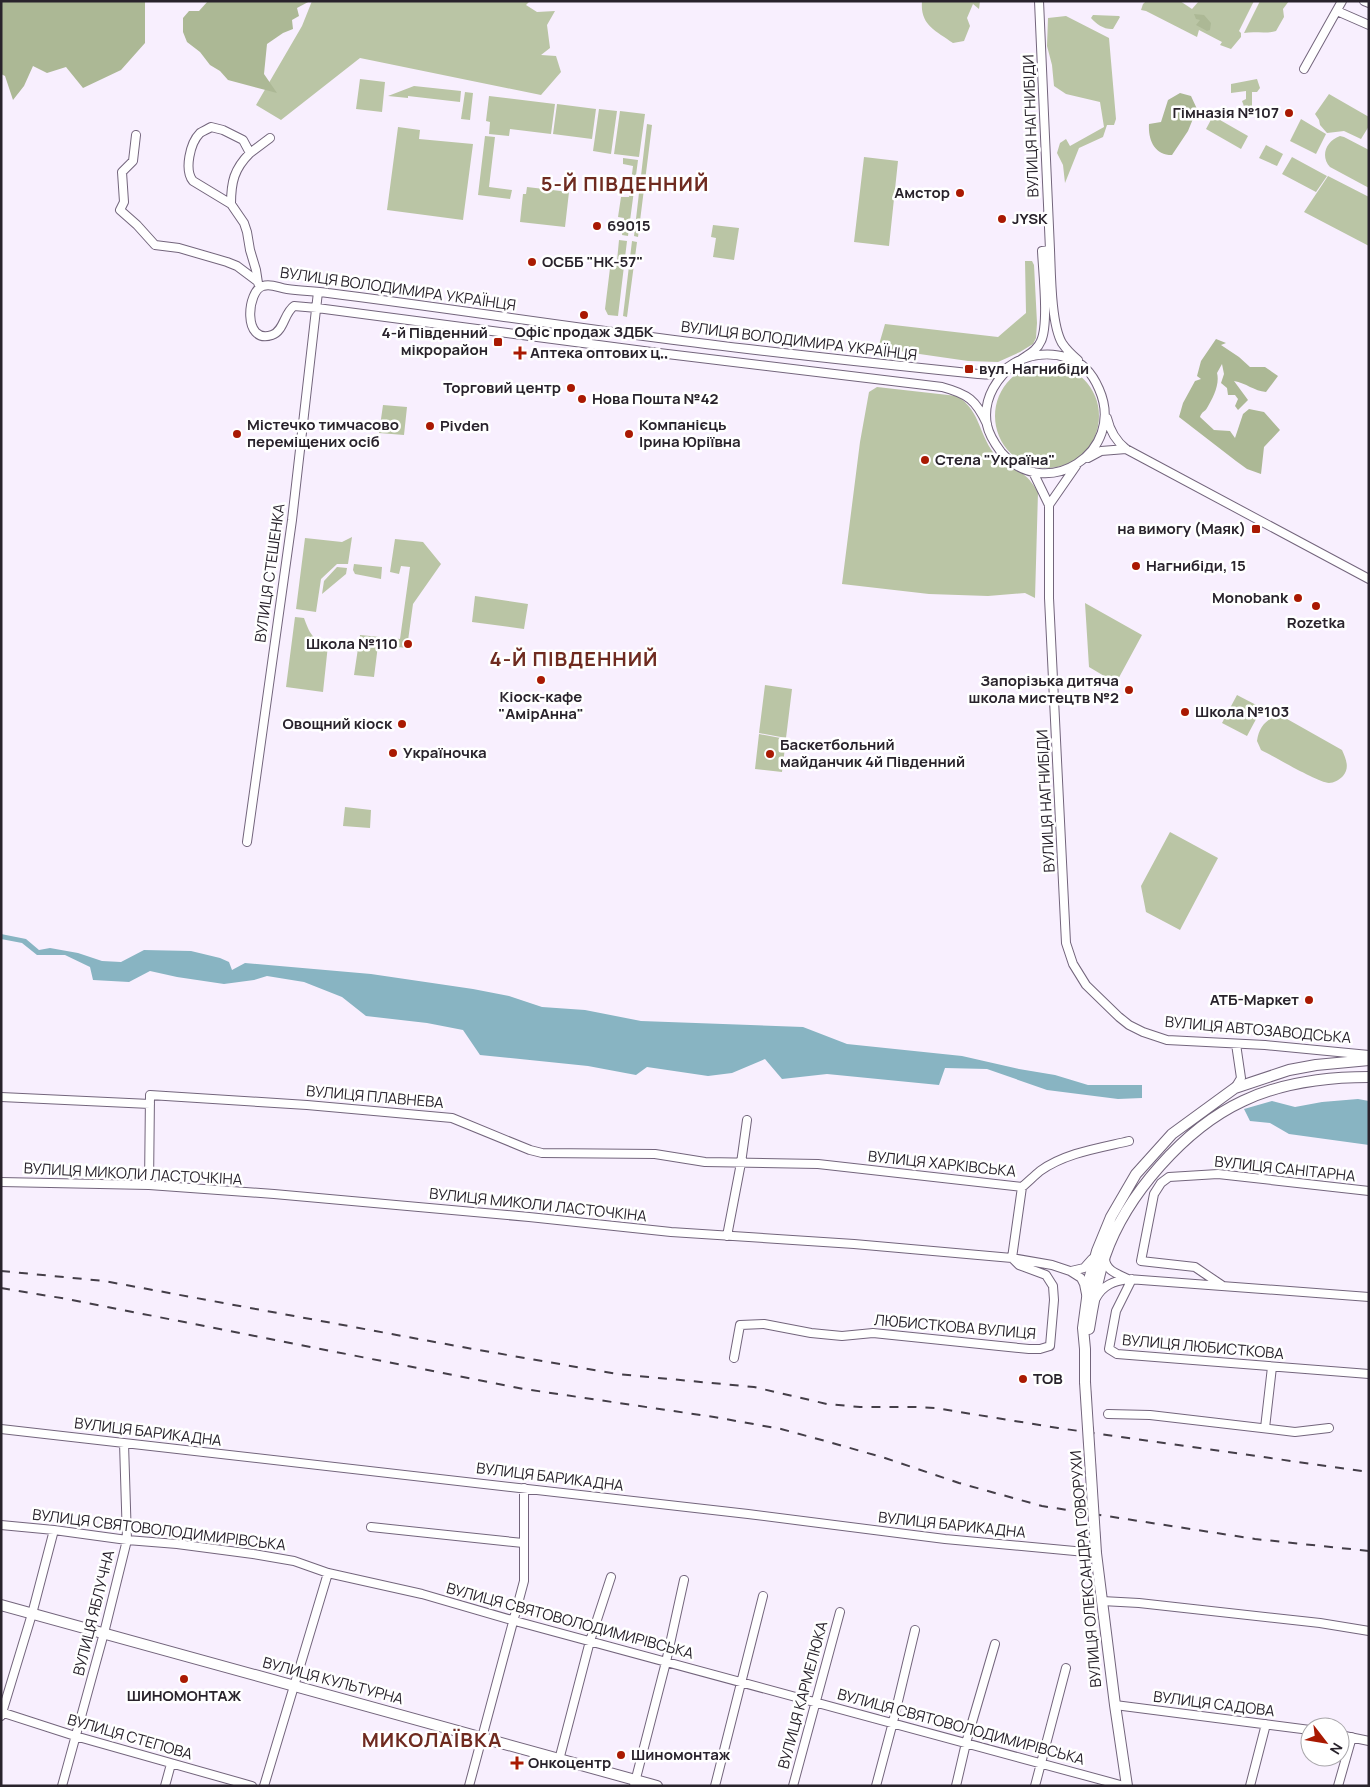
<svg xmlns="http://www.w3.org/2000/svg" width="1370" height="1787" font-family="Manrope,sans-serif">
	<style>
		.green { fill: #bac5a5 }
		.forest { fill: #acb895 }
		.water { fill: #88b4c2 }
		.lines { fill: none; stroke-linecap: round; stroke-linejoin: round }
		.minor-casing { stroke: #73657c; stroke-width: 10 }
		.major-casing { stroke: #73657c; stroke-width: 12 }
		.minor { stroke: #fff; stroke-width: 8 }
		.major { stroke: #fff; stroke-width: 10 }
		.rail { stroke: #443e48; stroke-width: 2; stroke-dasharray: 9 9; stroke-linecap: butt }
		.major-bridge-casing { stroke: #73657c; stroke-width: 12; stroke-linecap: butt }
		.major-bridge { stroke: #fff; stroke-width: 10 }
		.poi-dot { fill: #a91902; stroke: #fff; stroke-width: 2 }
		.labels { text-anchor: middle; stroke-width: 5; stroke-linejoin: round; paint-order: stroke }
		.poi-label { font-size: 15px; font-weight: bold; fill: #29232c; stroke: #fff; text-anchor: start }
		.street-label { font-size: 15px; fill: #29232c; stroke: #fff }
		.district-label { font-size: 20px; font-weight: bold; letter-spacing: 1px; fill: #6f2b20; stroke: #fff }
	</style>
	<rect width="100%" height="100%" fill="#f8effe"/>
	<path class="green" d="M 312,1 L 530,1 L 526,5 L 537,12 L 555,11 L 547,25 L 550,48 L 541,55 L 556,56 L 561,72 L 541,95 L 360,58 L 281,120 L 256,105 L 302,26 Z
		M 922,1 L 980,1 L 979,9 L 973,4 L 967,18 L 970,26 L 964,41 L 953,43 C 935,30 920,25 922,1 Z
		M 1146,1 L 1180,1 L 1192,9 L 1199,1 L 1254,1 L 1239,31 L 1241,33 L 1241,37 L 1231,49 L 1220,45 L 1222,42 L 1199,30 L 1197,37 L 1146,11 L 1141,10 L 1143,4 Z
		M 1260,1 L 1289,1 L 1283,9 L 1284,17 L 1276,31 C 1266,34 1254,31 1244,33 Z
		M 1093,15 L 1119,16 L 1120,17 L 1113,29 C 1105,30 1096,24 1091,18 Z
		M 1066,16 L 1109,38 L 1116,119 L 1114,125 L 1107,125 L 1103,137 L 1079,148 L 1065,183 L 1063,165 L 1057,153 L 1060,143 L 1066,139 L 1070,146 L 1104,127 L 1100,102 L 1066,94 L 1054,86 L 1052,65 L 1047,46 L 1048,18 Z
		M 360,79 L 385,82 L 382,112 L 356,109 Z
		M 1257,79 L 1260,88 L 1257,92 L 1252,92 L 1252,107 L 1249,109 L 1245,109 L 1242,101 L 1246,99 L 1246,91 L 1231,93 L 1231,84 Z
		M 414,86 L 461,91 L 460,102 L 408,96 L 408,98 L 388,96 Z
		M 465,92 L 473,93 L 470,120 L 461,119 Z
		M 1329,94 L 1369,117 L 1369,126 L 1361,139 L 1344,131 L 1327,133 L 1320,125 L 1319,120 L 1315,114 Z
		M 489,96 L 555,104 L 551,134 L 510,129 L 509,136 L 489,134 L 490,122 L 486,121 Z
		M 557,104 L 596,109 L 592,139 L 553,134 Z
		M 599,109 L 617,111 L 611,154 L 593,151 Z
		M 620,111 L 645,114 L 639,157 L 614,154 Z
		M 1213,116 L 1248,136 L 1241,149 L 1206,129 Z
		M 1301,119 L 1326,134 L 1316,154 L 1290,141 Z
		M 647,124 L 652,125 L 638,237 L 634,236 Z
		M 398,127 L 420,130 L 419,139 L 473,144 L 463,220 L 387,210 Z
		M 485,136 L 495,137 L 489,187 L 512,190 L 510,199 L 478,195 Z
		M 1340,136 L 1344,137 L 1369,150 L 1369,188 L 1330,167 C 1320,156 1326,141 1340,136 Z
		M 1266,145 L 1283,154 L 1277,166 L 1259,158 Z
		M 864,157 L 898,161 L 889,246 L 854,242 Z
		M 1292,157 L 1327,176 L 1316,192 L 1282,174 Z
		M 623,158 L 638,160 L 628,236 L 622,235 L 624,218 L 618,217 L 621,197 L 629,197 L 633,166 L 623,164 Z
		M 1328,176 L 1369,197 L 1369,246 L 1304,212 Z
		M 527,187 L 569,192 L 565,227 L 520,222 L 523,194 L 526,194 Z
		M 713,225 L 739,228 L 734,260 L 713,257 L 716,238 L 711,237 Z
		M 619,240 L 627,241 L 618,316 L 608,315 L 605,309 L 611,260 L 617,261 Z
		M 632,241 L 637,242 L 627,317 L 623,316 Z
		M 1025,261 L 1032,261 L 1034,265 L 1037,323 L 1036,338 L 1033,344 L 1020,352 L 998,362 L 968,361 L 878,348 L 885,324 L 998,337 L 1026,313 Z
		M995 416a52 52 0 1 1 104 0a52 52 0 1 1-104 0Z
		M 877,387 L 957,396 C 982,412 978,436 997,457 C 1005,466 1014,468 1023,474 C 1030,479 1034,486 1038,492 L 1035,598 L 1025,593 L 988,596 L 929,594 L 842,584 L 860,442 L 869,392 Z
		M 383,405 L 407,407 L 404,435 L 379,433 Z
		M 352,537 L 348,564 L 337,564 L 321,579 L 316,612 L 296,609 L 305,538 L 342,542 Z
		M 395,539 L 423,542 L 441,564 L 413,604 L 407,648 L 378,645 L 374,677 L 354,675 L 360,635 L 400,639 L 410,567 L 401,566 L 399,574 L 390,572 Z
		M 354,564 L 382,567 L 381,579 L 355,574 L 353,570 Z
		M 337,567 L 347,568 L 346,574 L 322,594 L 324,581 Z
		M 475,596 L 528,604 L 524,629 L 472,622 Z
		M 1085,603 L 1142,635 L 1116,683 L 1089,667 Z
		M 295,617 L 304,618 C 309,632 313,641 328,645 L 323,692 L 286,687 Z
		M 765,685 L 792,689 L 786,738 L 759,733 Z
		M 1237,695 L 1262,708 L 1247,736 L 1222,723 Z
		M 1280,715 L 1342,750 C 1346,759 1350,768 1343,776 C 1339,780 1334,783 1329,783 C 1317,782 1275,757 1261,750 L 1257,741 C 1259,727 1266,719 1280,715 Z
		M 759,734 L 786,739 L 782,772 L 755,769 Z
		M 345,807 L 371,810 L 370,828 L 343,826 Z
		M 1170,832 L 1218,858 L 1180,930 L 1146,912 L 1141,886 Z"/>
	<path class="forest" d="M 1,1 L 145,1 L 145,43 L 121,70 L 83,88 L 66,67 L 47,73 L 33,66 L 24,86 L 13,100 L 5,76 L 1,74 Z
		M 208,1 L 310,1 L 297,8 L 299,16 L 292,20 L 293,29 L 283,33 L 267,44 L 264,74 L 277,93 L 228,80 L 220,71 L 210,65 L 200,52 L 187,42 L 183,32 L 183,18 L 189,11 L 199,11 Z
		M 1194,14 L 1204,15 L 1211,23 L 1210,30 L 1207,31 L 1196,25 L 1200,20 L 1196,19 Z
		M 1180,93 L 1191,96 L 1197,109 L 1188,131 L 1172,155 C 1154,155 1148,139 1149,124 L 1161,122 L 1168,100 Z
		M 1216,339 L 1226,343 L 1221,345 L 1239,357 L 1250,367 L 1265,367 L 1278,376 L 1266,392 C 1254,391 1246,383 1234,381 L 1248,400 L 1238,410 L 1235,406 L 1238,399 L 1235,395 L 1228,395 L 1227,388 L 1221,383 L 1224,374 L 1222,364 L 1217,373 C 1220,384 1213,398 1207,408 C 1205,412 1202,411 1200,417 L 1214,430 L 1230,431 L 1235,438 L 1243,414 L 1249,409 L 1264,412 L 1280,430 L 1264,447 L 1261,474 L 1247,469 L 1236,461 L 1179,417 L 1183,403 L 1195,381 L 1201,379 L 1197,376 L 1201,361 Z"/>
	<path class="water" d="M 1,934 L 26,939 L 39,950 L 50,948 L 78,953 L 102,961 L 121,962 L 144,950 L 191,951 L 220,958 L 229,962 L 232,970 L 245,963 L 371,974 L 473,989 L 509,996 L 542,1007 L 585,1010 L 641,1021 L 803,1027 L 847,1044 L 962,1056 L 1019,1069 L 1055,1075 L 1088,1085 L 1142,1085 L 1142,1098 L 1118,1099 L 1047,1090 L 987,1069 L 945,1068 L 939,1085 L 827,1074 L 782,1079 L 765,1059 L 732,1073 L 708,1076 L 647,1067 L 636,1075 L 588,1066 L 480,1055 L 463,1030 L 427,1023 L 366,1016 L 342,997 L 304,982 L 267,976 L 254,980 L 224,984 L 177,977 L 150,971 L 129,982 L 93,980 L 90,967 L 65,955 L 37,955 L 22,943 L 1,939 Z
		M 1358,1099 L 1369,1101 L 1369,1145 L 1289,1134 L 1270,1123 L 1250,1121 L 1244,1109 L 1272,1101 L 1295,1107 L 1322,1102 Z"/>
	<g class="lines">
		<defs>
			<path id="minor" d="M 1364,1 L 1369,3
				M 1337,11 L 1369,25
				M 1304,69 L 1342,1
				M 136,135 L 133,161 L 122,172 L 124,202 L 120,210 L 137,225 L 155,245 L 179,248 L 227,262 L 237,266 L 257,281
				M 250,153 C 234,169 231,182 231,204 L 193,181 C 184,170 190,143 200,133 C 203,131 208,129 211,127 L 223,130 L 243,140 L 250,153 L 270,138
				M 231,204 L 244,223 L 247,232 L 250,250 L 256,270 L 258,283
				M 1050,250 C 1051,273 1051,324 1062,343 C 1066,349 1072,355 1078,360
				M 1107,418 C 1110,431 1116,441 1126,449 L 1369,579
				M 987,424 C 976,400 968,394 942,387 L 659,353 L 317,308 L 294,306 C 284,313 284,331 272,335 C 242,345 247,290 263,286 C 271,283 279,288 287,289 C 301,291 315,291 328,293 C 439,307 549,324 659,338 C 765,352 871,363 978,374 C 982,374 988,375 993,374 C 1001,373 1009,366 1016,362 C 1032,354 1051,352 1068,358 C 1083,362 1093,375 1099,389 C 1127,452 1045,504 1001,452 C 995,444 989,435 987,425 C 982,398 998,375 1019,361 C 1027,355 1037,351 1041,341 C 1049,324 1043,272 1042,251 L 1050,250 L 1039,1
				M 1088,458 L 1101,451 L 1126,449
				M 1033,472 L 1049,505 L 1049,598 L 1066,943 L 1073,964 L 1086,985 L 1119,1017 L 1129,1025 L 1143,1032 L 1167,1040 L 1265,1045 L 1369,1055
				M 1049,505 L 1076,466
				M 247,842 L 292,520 L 318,292
				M 1235,1088 L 1241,1078 L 1236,1044
				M 1,1097 L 150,1104
				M 1,1182 L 149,1185 L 274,1194 L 529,1217 L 671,1232 L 854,1244 L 1012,1258 L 1052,1265 L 1070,1271 L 1081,1278 L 1084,1284 L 1086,1294
				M 149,1185 L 150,1095 L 307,1105 L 452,1118 L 530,1150 L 542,1153 L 655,1154 L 705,1162 L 818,1164 L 1022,1187 C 1028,1182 1034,1176 1040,1171 C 1065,1153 1099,1148 1129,1141
				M 727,1236 L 741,1163 L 747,1120
				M 1105,1259 C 1106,1271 1118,1274 1128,1279
				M 1071,1271 L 1084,1268 L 1092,1259
				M 1132,1279 L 1116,1311 L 1109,1349 L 1117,1354 L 1369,1374
				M 1223,1286 L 1195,1267 L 1141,1261 L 1154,1194 L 1161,1183 L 1169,1177 L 1218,1174 L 1369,1191
				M 1096,1298 C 1103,1285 1114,1281 1128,1279 L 1369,1297
				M 734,1358 L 740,1325 L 764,1324 L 811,1333 L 842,1336 L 873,1333 L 1029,1349 L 1040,1349 L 1050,1346 L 1054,1300 L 1053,1286 L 1046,1275 L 1019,1265 L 1012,1258 L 1022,1187
				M 1108,1414 L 1150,1415 L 1295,1432 L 1329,1428
				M 1265,1428 L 1272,1367
				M 1,1429 L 748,1514 L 945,1539 L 1096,1553
				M 1,1525 L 54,1530 L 127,1540 L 177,1544 L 253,1554 L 294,1561 L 328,1573 L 422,1594 L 515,1621 L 1124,1786
				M 371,1527 L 523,1543
				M 1102,1601 L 1139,1603 L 1320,1623 L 1369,1631
				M 1115,1705 L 1310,1730
				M 1,1712 L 75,1736 L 252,1786
				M 1,1716 L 32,1614 L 54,1530
				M 1340,1735 L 1369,1741
				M 559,1760 L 590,1641 L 611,1577
				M 62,1786 L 104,1633 L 127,1540 L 124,1443
				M 165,1786 L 171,1764
				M 264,1786 L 328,1573
				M 469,1786 L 524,1581 L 524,1488
				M 634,1786 L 666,1662 L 684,1580
				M 715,1786 L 763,1596
				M 793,1786 L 840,1612
				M 876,1786 L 893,1722 L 915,1630
				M 956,1786 L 966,1743 L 995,1644
				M 1035,1786 L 1066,1668
				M 1250,1786 L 1266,1724
				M 1338,1786 L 1352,1737"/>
			<path id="major" d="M 1089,1329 C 1093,1304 1097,1280 1105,1256 C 1126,1195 1185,1128 1243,1101 C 1281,1083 1327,1077 1369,1077
				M 1085,1382 L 1085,1349 L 1083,1328 L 1090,1276 L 1097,1251 L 1111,1217 L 1136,1174 L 1172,1134 L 1235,1088 L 1289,1070 L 1316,1065 L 1369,1060
				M 1096,1553 L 1115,1705 L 1127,1786
				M 1,1605 L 657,1786"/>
		</defs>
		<use href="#minor" class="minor-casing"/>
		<use href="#major" class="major-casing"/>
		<use href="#minor" class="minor"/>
		<use href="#major" class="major"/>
		<path class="rail" d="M 1,1271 L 104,1281 L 473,1349 L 617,1374 L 754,1387 L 827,1404 L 860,1407 L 914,1407 L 935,1408 L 1058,1428 L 1369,1472
			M 1,1288 L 67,1299 L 524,1389 L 714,1417 L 781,1429 L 829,1442 L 885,1458 L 959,1483 L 1042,1506 L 1255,1539 L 1369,1551"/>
		<defs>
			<path id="major-bridge" d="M 1085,1382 L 1096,1553"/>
		</defs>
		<use href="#major-bridge" class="major-bridge-casing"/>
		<use href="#major-bridge" class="major-bridge"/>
	</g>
	<g class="poi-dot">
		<circle cx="1289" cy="113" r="5"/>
		<circle cx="960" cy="193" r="5"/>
		<circle cx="1002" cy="219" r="5"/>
		<circle cx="597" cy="226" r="5"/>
		<circle cx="532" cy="262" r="5"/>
		<circle cx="584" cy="315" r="5"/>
		<rect x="493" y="337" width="10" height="10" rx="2.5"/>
		<path d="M517.5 345.5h5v5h5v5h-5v5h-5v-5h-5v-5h5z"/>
		<rect x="964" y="364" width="10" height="10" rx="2.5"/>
		<circle cx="571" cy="388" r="5"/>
		<circle cx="582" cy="399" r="5"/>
		<circle cx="430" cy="426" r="5"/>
		<circle cx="237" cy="434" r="5"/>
		<circle cx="629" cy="434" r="5"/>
		<circle cx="925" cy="460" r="5"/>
		<rect x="1251" y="524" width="10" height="10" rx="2.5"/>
		<circle cx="1136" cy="566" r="5"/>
		<circle cx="1298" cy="598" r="5"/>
		<circle cx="1316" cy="606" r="5"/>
		<circle cx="408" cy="644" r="5"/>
		<circle cx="541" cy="680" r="5"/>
		<circle cx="1129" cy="690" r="5"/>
		<circle cx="1185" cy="712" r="5"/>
		<circle cx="402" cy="724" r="5"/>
		<circle cx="393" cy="753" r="5"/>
		<circle cx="770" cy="754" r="5"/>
		<circle cx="1309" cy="1000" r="5"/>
		<circle cx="1023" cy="1379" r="5"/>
		<circle cx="184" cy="1679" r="5"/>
		<circle cx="621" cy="1755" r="5"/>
		<path d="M514.5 1755.5h5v5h5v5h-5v5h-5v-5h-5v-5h5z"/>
	</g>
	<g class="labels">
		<g class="poi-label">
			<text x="1279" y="118" text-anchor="end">Гімназія №107</text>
			<text x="950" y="198" text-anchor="end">Амстор</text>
			<text x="1012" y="224">JYSK</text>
			<text x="607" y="231">69015</text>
			<text x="542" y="267">ОСББ "НК-57"</text>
			<text x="584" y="337" text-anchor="middle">Офіс продаж ЗДБК</text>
			<text x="488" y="338" text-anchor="end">4-й Південний<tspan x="488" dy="17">мікрорайон</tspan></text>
			<text x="530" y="358">Аптека оптових ц‥</text>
			<text x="979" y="374">вул. Нагнибіди</text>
			<text x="561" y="393" text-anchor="end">Торговий центр</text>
			<text x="592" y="404">Нова Пошта №42</text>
			<text x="247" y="430">Містечко тимчасово<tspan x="247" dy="17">переміщених осіб</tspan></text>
			<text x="639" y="430">Компанієць<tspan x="639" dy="17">Ірина Юріївна</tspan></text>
			<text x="440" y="431">Pivden</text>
			<text x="935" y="465">Стела "Україна"</text>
			<text x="1246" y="534" text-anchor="end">на вимогу (Маяк)</text>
			<text x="1146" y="571">Нагнибіди, 15</text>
			<text x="1288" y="603" text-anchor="end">Monobank</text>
			<text x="1316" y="628" text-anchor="middle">Rozetka</text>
			<text x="398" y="649" text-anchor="end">Школа №110</text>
			<text x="1119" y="686" text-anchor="end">Запорізька дитяча<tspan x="1119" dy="17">школа мистецтв №2</tspan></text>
			<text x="541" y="702" text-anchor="middle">Кіоск-кафе<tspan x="541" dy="17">"АмірАнна"</tspan></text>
			<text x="1195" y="717">Школа №103</text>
			<text x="392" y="729" text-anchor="end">Овощний кіоск</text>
			<text x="780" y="750">Баскетбольний<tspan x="780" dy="17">майданчик 4й Південний</tspan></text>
			<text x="403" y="758">Україночка</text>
			<text x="1299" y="1005" text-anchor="end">АТБ-Маркет</text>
			<text x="1033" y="1384">ТОВ</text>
			<text x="184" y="1701" text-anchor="middle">ШИНОМОНТАЖ</text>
			<text x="631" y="1760">Шиномонтаж</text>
			<text x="528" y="1768">Онкоцентр</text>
		</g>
		<g class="street-label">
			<text transform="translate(1031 126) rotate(-92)" y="5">ВУЛИЦЯ НАГНИБІДИ</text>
			<text transform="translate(398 289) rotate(8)" y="5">ВУЛИЦЯ ВОЛОДИМИРА УКРАЇНЦЯ</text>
			<text transform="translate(799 341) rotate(7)" y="5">ВУЛИЦЯ ВОЛОДИМИРА УКРАЇНЦЯ</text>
			<text transform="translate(270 573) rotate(-82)" y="5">ВУЛИЦЯ СТЕШЕНКА</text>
			<text transform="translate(1046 801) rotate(-93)" y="5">ВУЛИЦЯ НАГНИБІДИ</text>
			<text transform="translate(1258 1030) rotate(5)" y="5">ВУЛИЦЯ АВТОЗАВОДСЬКА</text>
			<text transform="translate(375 1097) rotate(5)" y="5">ВУЛИЦЯ ПЛАВНЕВА</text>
			<text transform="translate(942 1164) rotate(6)" y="5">ВУЛИЦЯ ХАРКІВСЬКА</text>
			<text transform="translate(1285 1169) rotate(6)" y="5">ВУЛИЦЯ САНІТАРНА</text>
			<text transform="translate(133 1174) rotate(3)" y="5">ВУЛИЦЯ МИКОЛИ ЛАСТОЧКІНА</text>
			<text transform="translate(538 1205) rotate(6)" y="5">ВУЛИЦЯ МИКОЛИ ЛАСТОЧКІНА</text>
			<text transform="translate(955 1327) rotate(5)" y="5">ЛЮБИСТКОВА ВУЛИЦЯ</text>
			<text transform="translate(1203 1347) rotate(5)" y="5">ВУЛИЦЯ ЛЮБИСТКОВА</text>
			<text transform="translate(148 1432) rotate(7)" y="5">ВУЛИЦЯ БАРИКАДНА</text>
			<text transform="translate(550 1477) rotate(7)" y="5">ВУЛИЦЯ БАРИКАДНА</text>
			<text transform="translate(952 1525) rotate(6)" y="5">ВУЛИЦЯ БАРИКАДНА</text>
			<text transform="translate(159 1530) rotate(7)" y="5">ВУЛИЦЯ СВЯТОВОЛОДИМИРІВСЬКА</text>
			<text transform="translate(1086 1569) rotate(-95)" y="5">ВУЛИЦЯ ОЛЕКСАНДРА ГОВОРУХИ</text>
			<text transform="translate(94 1613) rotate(-76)" y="5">ВУЛИЦЯ ЯБЛУЧНА</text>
			<text transform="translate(570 1621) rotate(15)" y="5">ВУЛИЦЯ СВЯТОВОЛОДИМИРІВСЬКА</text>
			<text transform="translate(333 1681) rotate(15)" y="5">ВУЛИЦЯ КУЛЬТУРНА</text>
			<text transform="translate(803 1695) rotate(-75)" y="5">ВУЛИЦЯ КАРМЕЛЮКА</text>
			<text transform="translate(1214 1704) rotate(7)" y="5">ВУЛИЦЯ САДОВА</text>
			<text transform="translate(961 1727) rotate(15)" y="5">ВУЛИЦЯ СВЯТОВОЛОДИМИРІВСЬКА</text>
			<text transform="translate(130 1737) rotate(16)" y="5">ВУЛИЦЯ СТЕПОВА</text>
		</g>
		<g class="district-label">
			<text x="625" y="191">5-Й ПІВДЕННИЙ</text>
			<text x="574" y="666">4-Й ПІВДЕННИЙ</text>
			<text x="432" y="1747">МИКОЛАЇВКА</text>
		</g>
	</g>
	<rect width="1370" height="1787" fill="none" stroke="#29232c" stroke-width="5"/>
	<g transform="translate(1325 1742) rotate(121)"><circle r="24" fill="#ffffff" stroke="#a9a7ab"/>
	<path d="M0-4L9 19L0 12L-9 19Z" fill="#a91902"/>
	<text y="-8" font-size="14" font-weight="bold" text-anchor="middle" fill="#29232c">N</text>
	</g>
</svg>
